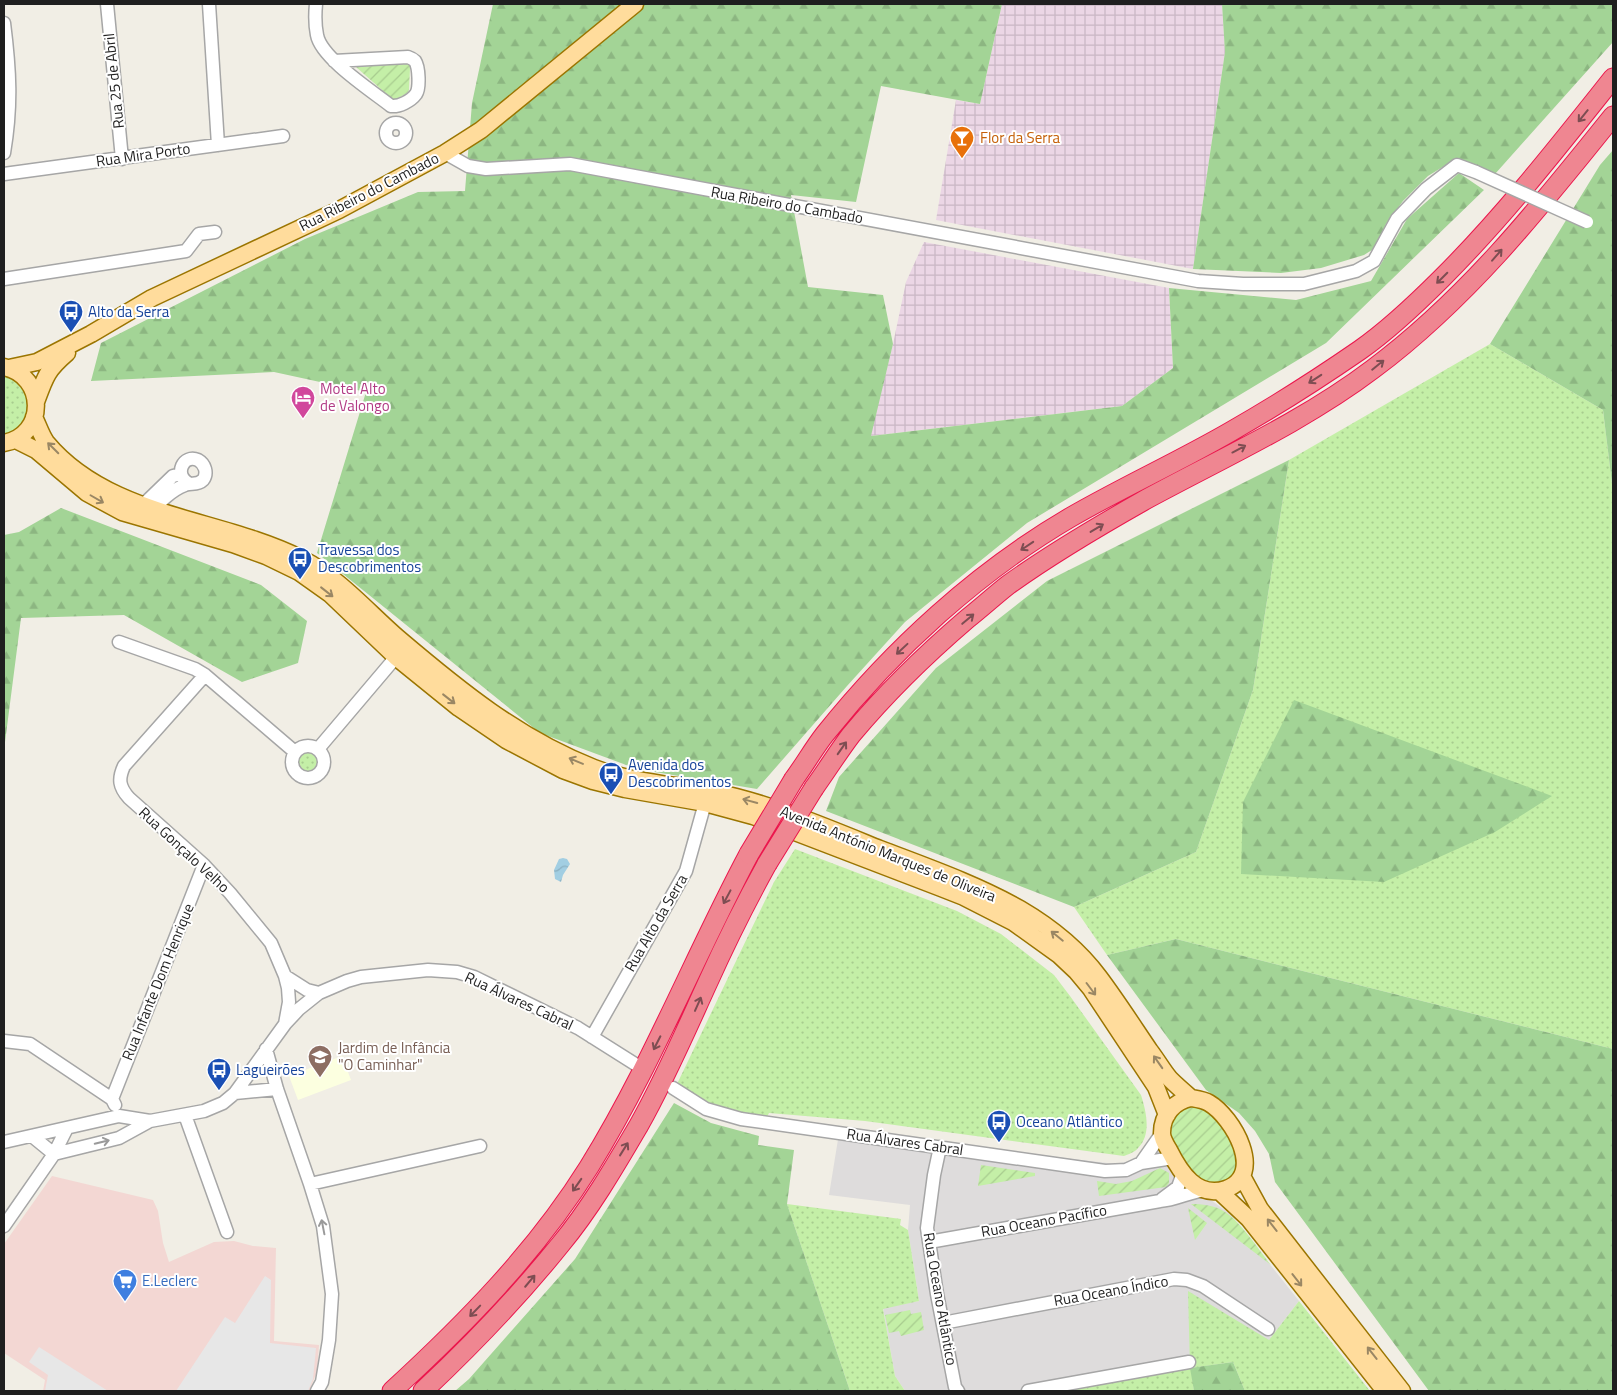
<svg xmlns="http://www.w3.org/2000/svg" width="1617" height="1395" font-family="'Titillium Web',sans-serif">
	<style>
		.residential { fill: #dedcdc }
		.commercial { fill: #f3d7d3 }
		.industrial { fill: url(#industrial-grid) }
		.education { fill: #fcffe0 }
		.grass { fill: url(#grass-dots) }
		.forest { fill: url(#forest-firs) }
		.garden { fill: url(#garden-furrows) }
		.parking { fill: #e7e7e7 }
		.water { fill: url(#water-waves) }
		.lines { fill: none; stroke-linecap: round; stroke-linejoin: round }
		.minor-casing { stroke: #a6a6a6; stroke-width: 15 }
		.major-casing { stroke: #9b7500; stroke-width: 19 }
		.highway-casing { stroke: #eb164d; stroke-width: 21 }
		.minor { stroke: #fff; stroke-width: 12 }
		.major { stroke: #ffdc9c; stroke-width: 16 }
		.highway { stroke: #ef8691; stroke-width: 19 }
		.minor-bridge-casing { stroke: #a6a6a6; stroke-width: 15; stroke-linecap: butt }
		.highway-bridge-casing { stroke: #eb164d; stroke-width: 21; stroke-linecap: butt }
		.minor-bridge { stroke: #fff; stroke-width: 12 }
		.highway-bridge { stroke: #ef8691; stroke-width: 19 }
		.oneway { stroke: #7d4d52 }
		.oneway2 { stroke: #9a8764 }
		.oneway3 { stroke: #9a9a9a }
		.labels { text-anchor: middle; stroke-width: 4; stroke-linejoin: round; paint-order: stroke }
		.street-label { font-size: 15px; fill: #1f1f1f; stroke: #fff }
		.food-label { font-size: 15px; fill: #c56008; stroke: #fff; text-anchor: start }
		.transit-label { font-size: 15px; fill: #164399; stroke: #fff; text-anchor: start }
		.hotel-label { font-size: 15px; fill: #b23c85; stroke: #fff; text-anchor: start }
		.education-label { font-size: 15px; fill: #785e54; stroke: #fff; text-anchor: start }
		.shop-label { font-size: 15px; fill: #366cbe; stroke: #fff; text-anchor: start }
	</style>
	<defs>
		<pattern id="industrial-grid" width="8" height="8" patternUnits="userSpaceOnUse" patternTransform="scale(1.25)"><rect width="8" height="8" fill="#ebd6e5"/><path d="M0 4h8M4 0v8" fill="none" stroke="#c9b7c4"/></pattern>
		<pattern id="grass-dots" width="8" height="8" patternUnits="userSpaceOnUse" patternTransform="scale(1.25)"><rect width="8" height="8" fill="#c4efa7"/><path d="M2 2h.1M6 6h.1" fill="none" stroke="#a8cc8f" stroke-width="1.8" stroke-linecap="round"/></pattern>
		<pattern id="forest-firs" width="22" height="20" patternUnits="userSpaceOnUse" patternTransform="scale(1.25)"><rect width="22" height="20" fill="#a3d496"/><path d="M5 1l3.5 6h-7zM16 11l3.5 6h-7z" fill="#8cb681"/></pattern>
		<pattern id="garden-furrows" width="10" height="10" patternUnits="userSpaceOnUse" patternTransform="scale(1.25)"><rect width="10" height="10" fill="#c4efa7"/><path d="M-1 1l2-2M0 10L10 0M9 11l2-2" fill="none" stroke="#a8cc8f"/></pattern>
		<pattern id="water-waves" width="16" height="10" patternUnits="userSpaceOnUse" patternTransform="scale(1.25)"><rect width="16" height="10" fill="#a2cee2"/><path d="M0 5q4-4 8 0t8 0" fill="none" stroke="#8bb0c1"/></pattern>
	</defs>
	<rect width="100%" height="100%" fill="#f1eee5"/>
	<path class="residential" d="M 840,1127 L 1047,1156 L 1116,1164 L 1130,1161 L 1142,1155 L 1156,1130 L 1178,1176 L 1230,1214 L 1299,1301 L 1269,1340 L 1190,1368 L 1062,1391 L 905,1391 L 895,1376 L 883,1308 L 919,1301 L 908,1230 L 910,1205 L 829,1195 Z"/>
	<path class="commercial" d="M 52,1176 L 153,1200 L 158,1211 L 163,1243 L 169,1262 L 214,1242 L 234,1241 L 253,1246 L 276,1248 L 274,1341 L 319,1345 L 317,1372 L 309,1391 L 43,1391 L 45,1380 L 4,1353 L 4,1244 Z"/>
	<path class="industrial" d="M 1002,4 L 1222,4 L 1225,52 L 1193,269 L 936,220 L 956,100 L 980,104 Z
		M 924,242 L 1169,288 L 1173,368 L 1122,406 L 870,436 L 893,344 L 906,282 Z"/>
	<path class="education" d="M 342,1056 L 351,1080 L 298,1100 L 289,1076 Z"/>
	<path class="grass" d="M 1490,344 L 1603,410 L 1613,492 L 1613,1049 L 1176,939 L 1107,955 L 1074,907 L 1196,852 L 1253,690 L 1289,460 Z
		M 4,374 C 30,384 38,410 18,430 C 15,434 8,435 4,437 Z
		M297 762a11 11 0 1 1 22 0a11 11 0 1 1-22 0Z
		M 795,849 L 957,911 L 1001,934 L 1054,975 L 1070,996 L 1141,1095 C 1146,1111 1152,1134 1138,1148 C 1135,1152 1129,1154 1124,1156 L 865,1121 L 769,1113 L 767,1117 L 737,1112 L 705,1101 L 677,1084 L 774,882 Z
		M 787,1204 L 901,1219 L 900,1225 L 908,1230 L 919,1301 L 883,1309 L 895,1376 L 905,1391 L 850,1391 Z
		M 1188,1291 L 1269,1340 L 1299,1301 L 1370,1391 L 1245,1391 L 1233,1362 L 1191,1368 L 1194,1391 L 1062,1391 L 1190,1368 Z"/>
	<path class="forest" d="M 493,4 L 1002,4 L 980,104 L 881,86 L 856,202 L 791,195 L 808,287 L 883,295 L 893,344 L 871,436 L 1122,406 L 1173,368 L 1169,288 L 1296,300 L 1371,281 L 1407,219 L 1459,173 L 1484,190 L 1326,343 L 1027,523 L 905,622 L 847,686 L 757,789 L 637,769 L 540,733 L 317,553 L 366,392 L 274,372 L 91,381 L 101,343 L 305,239 L 418,192 L 465,191 L 472,103 Z
		M 1222,4 L 1613,4 L 1613,42 L 1495,174 L 1454,160 L 1428,176 L 1403,201 L 1386,224 L 1375,248 L 1364,255 L 1321,268 L 1281,273 L 1193,269 L 1225,52 Z
		M 1613,150 L 1613,492 L 1603,410 L 1490,344 L 1600,165 Z
		M 1289,460 L 1253,690 L 1196,852 L 1074,907 L 826,811 L 839,777 L 936,668 L 1047,581 Z
		M 61,508 L 261,585 L 307,621 L 298,663 L 242,682 L 124,615 L 21,618 L 4,750 L 4,535 L 19,532 Z
		M 1294,700 L 1552,796 L 1495,832 L 1384,882 L 1241,874 L 1243,802 Z
		M 1176,939 L 1613,1049 L 1613,1391 L 1429,1391 L 1275,1182 L 1269,1154 L 1255,1131 L 1239,1113 L 1206,1090 L 1107,955 Z
		M 674,1103 L 711,1123 L 759,1136 L 758,1145 L 794,1150 L 787,1204 L 850,1391 L 455,1391 L 469,1379 L 575,1259 Z
		M 1233,1362 L 1245,1391 L 1194,1391 L 1190,1368 Z"/>
	<path class="garden" d="M 407,64 L 410,65 L 410,68 L 409,90 L 407,93 L 395,100 L 391,98 L 356,67 Z
		M 1191,1107 C 1197,1108 1201,1108 1206,1111 C 1223,1121 1253,1166 1226,1180 C 1221,1183 1216,1184 1211,1183 C 1187,1179 1147,1119 1191,1107 Z
		M 981,1165 L 1035,1173 L 1035,1176 L 978,1186 Z
		M 1160,1168 L 1169,1173 L 1169,1183 L 1166,1187 L 1099,1196 L 1097,1181 L 1116,1184 L 1132,1181 Z
		M 1191,1204 C 1202,1204 1215,1205 1225,1212 C 1242,1223 1258,1249 1271,1265 Z
		M 1188,1208 L 1207,1223 L 1195,1240 Z
		M 910,1310 L 911,1314 L 921,1312 L 924,1330 L 901,1336 L 899,1331 L 889,1333 L 885,1315 Z"/>
	<path class="parking" d="M 265,1276 L 271,1280 L 270,1343 L 316,1348 L 313,1379 L 308,1391 L 176,1391 L 225,1317 L 235,1323 Z
		M 39,1347 L 108,1391 L 45,1391 L 48,1375 L 29,1362 Z"/>
	<path class="water" d="M 563,858 L 567,859 L 570,864 L 563,875 L 561,882 L 555,879 L 554,870 L 559,859 Z"/>
	<g class="lines">
		<defs>
			<path id="minor" d="M 107,4 L 122,159
				M 209,4 L 218,145
				M 316,4 C 315,14 315,25 317,35 C 321,58 372,91 391,106 C 399,107 411,101 416,94 C 420,88 419,67 415,61 C 413,59 411,58 408,57 L 334,61
				M 4,23 C 10,70 12,106 4,153
				M386 133a10 10 0 1 1 20 0a10 10 0 1 1-20 0Z
				M 445,153 L 468,166 L 486,169 L 570,164 L 1198,281 L 1243,284 L 1304,284 L 1356,271 L 1374,261 L 1397,219 L 1426,189 L 1457,165 L 1476,172
				M 4,174 L 283,136
				M 4,279 L 186,251 L 199,234 L 215,232
				M 140,512 L 143,505 L 173,476 L 181,474
				M 149,514 C 159,503 171,490 185,485 C 191,482 197,486 203,480 C 208,473 205,464 198,460 C 183,454 174,474 188,483
				M 119,642 L 195,669 L 205,675 L 295,752
				M 205,675 L 124,766 C 118,779 119,787 129,798 L 204,865 L 230,893 L 271,943 L 285,976 L 288,988 L 289,1002 L 285,1024
				M292 762a16 16 0 1 1 32 0a16 16 0 1 1-32 0Z
				M 318,749 L 396,657
				M 285,976 L 307,990 L 319,993
				M 592,1037 L 686,871 L 705,803
				M 4,1041 L 30,1044 L 112,1099 L 115,1105
				M 266,1049 L 277,1089 L 310,1184 L 323,1226 L 332,1294 L 329,1340 L 322,1382 L 317,1391
				M 673,1088 L 706,1109 L 741,1119 L 1105,1171 L 1126,1170 L 1141,1163 L 1173,1158
				M 235,1093 L 277,1089
				M 112,1099 L 204,865
				M 185,1115 L 227,1232
				M 32,1136 L 54,1154
				M 4,1142 L 119,1116 L 150,1121 L 204,1111 L 223,1103 L 235,1093 L 285,1024 L 299,1009 L 319,993 L 347,981 L 361,977 L 428,970 L 457,972 L 474,977 L 578,1028 L 635,1064
				M 940,1147 L 934,1175 L 927,1228 L 937,1294 L 955,1387 L 958,1391
				M 54,1154 L 119,1138 L 150,1121
				M 1141,1163 L 1162,1133
				M 310,1184 L 480,1146
				M 1162,1199 L 1178,1187 L 1183,1173
				M 4,1226 L 54,1154 L 67,1128
				M 929,1242 L 1160,1201 C 1176,1200 1189,1192 1205,1190
				M 943,1323 L 1174,1279 L 1187,1280 L 1203,1286 L 1268,1329
				M 1028,1391 L 1189,1362"/>
			<path id="major" d="M 4,367 C 46,376 47,435 4,443
				M 9,368 L 37,362 L 91,334 L 152,298 L 339,210 L 445,153 L 481,130 L 635,4
				M 36,402 C 45,377 47,370 67,353
				M 34,417 C 38,425 41,435 46,442 C 109,518 219,517 302,559 C 339,578 367,611 398,638 C 458,689 519,739 594,768 C 639,785 689,785 736,797 C 786,810 833,830 880,849 C 927,867 976,884 1020,909 C 1049,926 1079,950 1099,977 C 1117,1001 1133,1026 1150,1051 C 1157,1060 1163,1071 1170,1079 C 1177,1086 1184,1092 1191,1098
				M 16,440 L 36,450 L 87,493 L 122,512 L 233,544 L 266,556 L 299,572 L 330,594 L 396,657 L 459,708 L 506,740 L 563,770 L 593,781 L 625,789 L 705,803 L 753,816 L 941,888 L 964,897 L 1013,922 L 1059,955 L 1076,971 L 1091,989 L 1156,1087 L 1167,1115
				M 1191,1098 C 1197,1099 1204,1100 1209,1103 C 1233,1117 1266,1175 1226,1189 C 1197,1199 1180,1172 1169,1150 C 1166,1145 1162,1139 1162,1133 C 1162,1114 1175,1101 1191,1098 Z
				M 1242,1176 L 1260,1209 L 1402,1391
				M 1219,1191 L 1249,1219 L 1385,1391"/>
			<path id="highway" d="M 794,779 C 805,764 814,748 825,734 C 893,649 977,572 1071,517 C 1123,487 1178,462 1230,432 C 1274,407 1318,379 1360,350 C 1390,329 1417,303 1442,278 C 1504,216 1558,147 1613,78
				M 814,788 C 827,770 838,752 851,735 C 886,693 925,655 967,619 C 981,608 994,596 1008,585 C 1051,554 1097,527 1143,501 C 1220,459 1303,422 1373,369 C 1467,299 1540,207 1613,116
				M 392,1391 C 465,1324 536,1252 589,1167 C 651,1067 694,957 749,854
				M 423,1391 C 472,1345 518,1297 560,1245 C 590,1209 615,1166 639,1125 C 665,1079 686,1030 708,982 C 726,942 746,902 767,864"/>
		</defs>
		<use href="#minor" class="minor-casing"/>
		<use href="#major" class="major-casing"/>
		<use href="#highway" class="highway-casing"/>
		<use href="#minor" class="minor"/>
		<use href="#major" class="major"/>
		<use href="#highway" class="highway"/>
		<defs>
			<path id="minor-bridge" d="M 1476,172 L 1587,222"/>
			<path id="highway-bridge" d="M 749,854 L 794,779
				M 767,864 L 814,788"/>
		</defs>
		<use href="#minor-bridge" class="minor-bridge-casing"/>
		<use href="#highway-bridge" class="highway-bridge-casing"/>
		<use href="#minor-bridge" class="minor-bridge"/>
		<use href="#highway-bridge" class="highway-bridge"/>
	</g>
	<defs><path id="oneway-shaft" d="M-6 0H5M1.5-3L5.5 0L1.5 3" fill="none" stroke-width="1.6" stroke-linecap="round" stroke-linejoin="round" transform="scale(1.25)"/></defs>
	<g class="oneway">
		<use href="#oneway-shaft" transform="translate(1583 116) rotate(129)"/>
		<use href="#oneway-shaft" transform="translate(1497 255) rotate(-49)"/>
		<use href="#oneway-shaft" transform="translate(1442 278) rotate(135)"/>
		<use href="#oneway-shaft" transform="translate(1378 365) rotate(-39)"/>
		<use href="#oneway-shaft" transform="translate(1315 379) rotate(147)"/>
		<use href="#oneway-shaft" transform="translate(1239 449) rotate(-28)"/>
		<use href="#oneway-shaft" transform="translate(1097 528) rotate(-31)"/>
		<use href="#oneway-shaft" transform="translate(1027 546) rotate(146)"/>
		<use href="#oneway-shaft" transform="translate(968 619) rotate(-40)"/>
		<use href="#oneway-shaft" transform="translate(902 649) rotate(137)"/>
		<use href="#oneway-shaft" transform="translate(842 748) rotate(-55)"/>
		<use href="#oneway-shaft" transform="translate(727 897) rotate(118)"/>
		<use href="#oneway-shaft" transform="translate(698 1004) rotate(-66)"/>
		<use href="#oneway-shaft" transform="translate(657 1043) rotate(117)"/>
		<use href="#oneway-shaft" transform="translate(624 1149) rotate(-58)"/>
		<use href="#oneway-shaft" transform="translate(577 1185) rotate(125)"/>
		<use href="#oneway-shaft" transform="translate(530 1281) rotate(-50)"/>
		<use href="#oneway-shaft" transform="translate(475 1311) rotate(134)"/>
	</g>
	<g class="oneway2">
		<use href="#oneway-shaft" transform="translate(53 448) rotate(-135)"/>
		<use href="#oneway-shaft" transform="translate(97 499) rotate(30)"/>
		<use href="#oneway-shaft" transform="translate(327 592) rotate(38)"/>
		<use href="#oneway-shaft" transform="translate(449 699) rotate(38)"/>
		<use href="#oneway-shaft" transform="translate(576 761) rotate(-157)"/>
		<use href="#oneway-shaft" transform="translate(750 801) rotate(-165)"/>
		<use href="#oneway-shaft" transform="translate(1057 936) rotate(-141)"/>
		<use href="#oneway-shaft" transform="translate(1091 989) rotate(53)"/>
		<use href="#oneway-shaft" transform="translate(1158 1062) rotate(-125)"/>
		<use href="#oneway-shaft" transform="translate(1272 1225) rotate(-128)"/>
		<use href="#oneway-shaft" transform="translate(1297 1280) rotate(52)"/>
		<use href="#oneway-shaft" transform="translate(1372 1353) rotate(-128)"/>
	</g>
	<g class="oneway3">
		<use href="#oneway-shaft" transform="translate(102 1142) rotate(-14)"/>
		<use href="#oneway-shaft" transform="translate(323 1227) rotate(-101)"/>
	</g>
	<defs>
		<symbol id="bar-pin" viewBox="-11 -11 22 30"><path d="M0 17L-7.5 6A9.5 9.5 0 1 1 7.5 6Z" fill="#e8710a" stroke="#fff"/><path d="M-6-5H6L.8 .8V4.5H3.5V6h-7V4.5H-.8V.8Z" fill="#fff"/></symbol>
		<symbol id="bus-pin" viewBox="-11 -11 22 30"><path d="M0 17L-7.5 6A9.5 9.5 0 1 1 7.5 6Z" fill="#1a4fb4" stroke="#fff"/><path d="M-5-6H5V4H4V6H2V4H-2V6H-4V4H-5ZM-3.5-4V0h7V-4ZM-3.5 1.2v1.5H-2V1.2ZM2 1.2v1.5H3.5V1.2Z" fill="#fff"/></symbol>
		<symbol id="hotel-pin" viewBox="-11 -11 22 30"><path d="M0 17L-7.5 6A9.5 9.5 0 1 1 7.5 6Z" fill="#d1479c" stroke="#fff"/><path d="M-6-4.5h1.5V1H6V5H4.5V3h-9V5H-6ZM-4 0a1.8 1.8 0 1 1 3.6 0ZM.5 0V-2.5h3Q6-2.5 6 0Z" fill="#fff"/></symbol>
		<symbol id="school-pin" viewBox="-11 -11 22 30"><path d="M0 17L-7.5 6A9.5 9.5 0 1 1 7.5 6Z" fill="#8d6e63" stroke="#fff"/><path d="M0-5L7-2L0 1L-7-2ZM-4 1L0 2.5L4 1V4Q0 6-4 4Z" fill="#fff"/></symbol>
		<symbol id="supermarket-pin" viewBox="-11 -11 22 30"><path d="M0 17L-7.5 6A9.5 9.5 0 1 1 7.5 6Z" fill="#3f7fe0" stroke="#fff"/><path d="M-6-5.5h2.5l.6 2H6L4.5 2H-2.5L-4.4-4H-6ZM-1.5 3.2a1.3 1.3 0 1 0 .1 0ZM3 3.2a1.3 1.3 0 1 0 .1 0Z" fill="#fff"/></symbol>
	</defs>
	<g fill-rule="evenodd">
		<use href="#bar-pin" x="948" y="124" width="28" height="38"/>
		<use href="#bus-pin" x="57" y="298" width="28" height="38"/>
		<use href="#hotel-pin" x="289" y="384" width="28" height="38"/>
		<use href="#bus-pin" x="286" y="545" width="28" height="38"/>
		<use href="#bus-pin" x="597" y="760" width="28" height="38"/>
		<use href="#school-pin" x="306" y="1043" width="28" height="38"/>
		<use href="#bus-pin" x="205" y="1056" width="28" height="38"/>
		<use href="#bus-pin" x="985" y="1108" width="28" height="38"/>
		<use href="#supermarket-pin" x="111" y="1267" width="28" height="38"/>
	</g>
	<g class="labels">
		<g class="street-label">
			<text transform="translate(114 81) rotate(-96)" y="5">Rua 25 de Abril</text>
			<text transform="translate(143 155) rotate(-8)" y="5">Rua Mira Porto</text>
			<text transform="translate(369 192) rotate(-27)" y="5">Rua Ribeiro do Cambado</text>
			<text transform="translate(787 205) rotate(10)" y="5">Rua Ribeiro do Cambado</text>
			<text transform="translate(184 850) rotate(43)" y="5">Rua Gonçalo Velho</text>
			<text transform="translate(888 854) rotate(22)" y="5">Avenida António Marques de Oliveira</text>
			<text transform="translate(656 923) rotate(-60)" y="5">Rua Alto da Serra</text>
			<text transform="translate(158 982) rotate(-68)" y="5">Rua Infante Dom Henrique</text>
			<text transform="translate(519 1001) rotate(25)" y="5">Rua Álvares Cabral</text>
			<text transform="translate(905 1142) rotate(8)" y="5">Rua Álvares Cabral</text>
			<text transform="translate(1044 1221) rotate(-10)" y="5">Rua Oceano Pacífico</text>
			<text transform="translate(1111 1291) rotate(-10)" y="5">Rua Oceano Índico</text>
			<text transform="translate(940 1299) rotate(80)" y="5">Rua Oceano Atlântico</text>
		</g>
		<g class="food-label">
			<text x="980" y="143">Flor da Serra</text>
		</g>
		<g class="transit-label">
			<text x="88" y="317">Alto da Serra</text>
			<text x="318" y="555">Travessa dos<tspan x="318" dy="17">Descobrimentos</tspan></text>
			<text x="628" y="770">Avenida dos<tspan x="628" dy="17">Descobrimentos</tspan></text>
			<text x="236" y="1075">Lagueirões</text>
			<text x="1016" y="1127">Oceano Atlântico</text>
		</g>
		<g class="hotel-label">
			<text x="320" y="394">Motel Alto<tspan x="320" dy="17">de Valongo</tspan></text>
		</g>
		<g class="education-label">
			<text x="338" y="1053">Jardim de Infância<tspan x="338" dy="17">"O Caminhar"</tspan></text>
		</g>
		<g class="shop-label">
			<text x="142" y="1286">E.Leclerc</text>
		</g>
	</g>
	<rect width="1617" height="1395" fill="none" stroke="#1f1f1f" stroke-width="10"/>
</svg>
